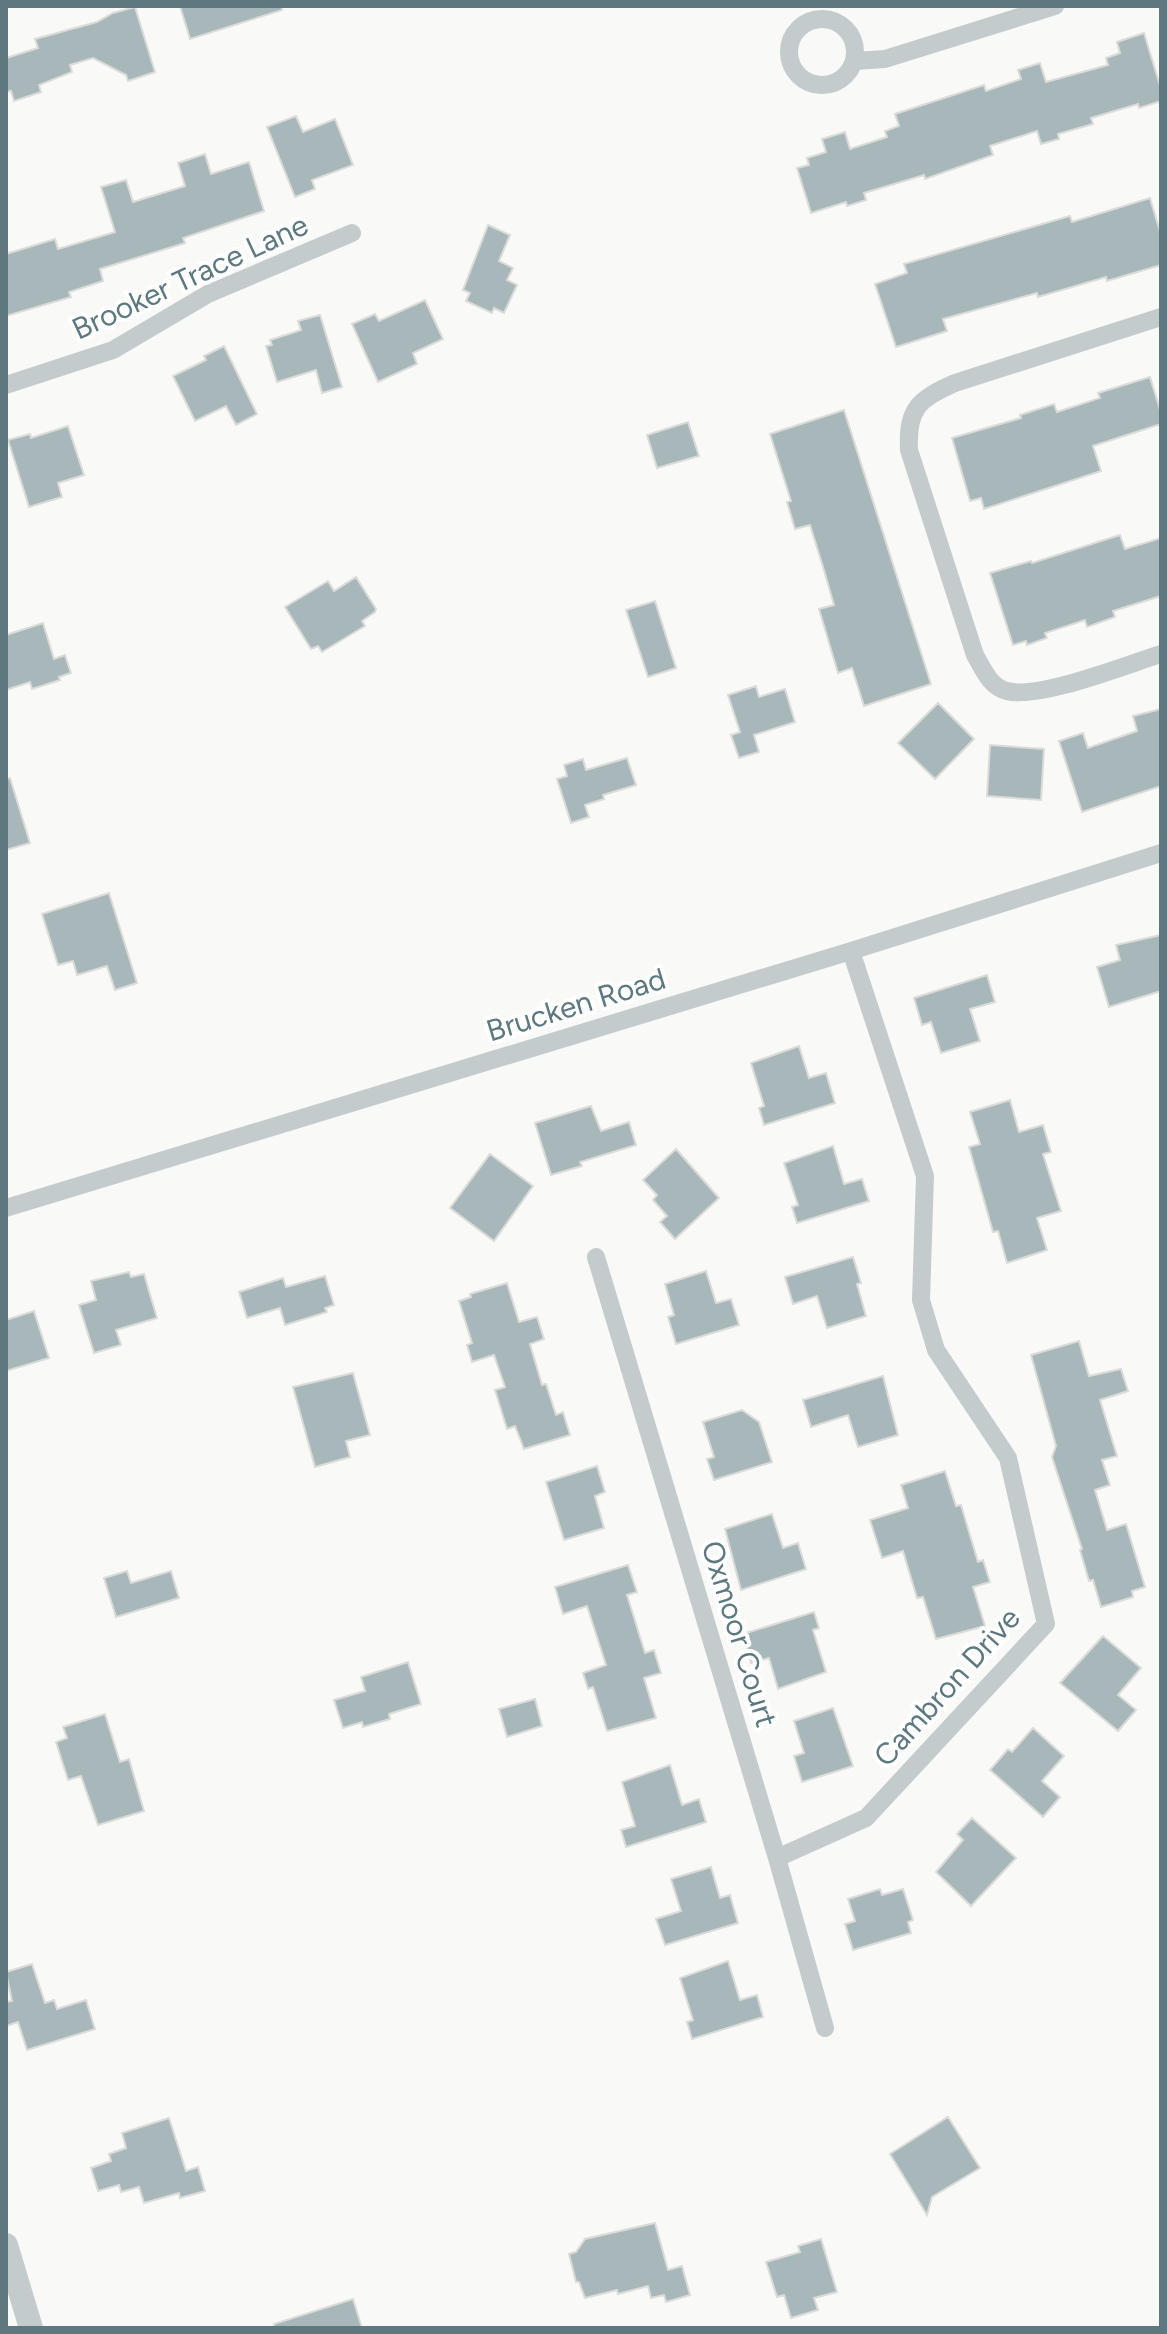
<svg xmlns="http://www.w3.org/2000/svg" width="1167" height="2334" font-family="Figtree,sans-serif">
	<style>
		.building { fill: #a8b8ba; stroke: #dbdbd9; stroke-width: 2 }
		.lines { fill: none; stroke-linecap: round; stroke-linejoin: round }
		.minor { stroke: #c4cbcd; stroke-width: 18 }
		.tertiary { stroke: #c4cbcd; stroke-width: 24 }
		.labels { text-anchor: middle; stroke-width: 8; stroke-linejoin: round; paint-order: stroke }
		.street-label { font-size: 30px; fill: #5d787f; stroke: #fff }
	</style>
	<rect width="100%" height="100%" fill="#f9f9f7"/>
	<path class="building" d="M 180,6 L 282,6 L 282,10 L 190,39 Z
		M 135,7 L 155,72 L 128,81 L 126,75 L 93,58 L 70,65 L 72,72 L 39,85 L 41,92 L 14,101 L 11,91 L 6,92 L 6,58 L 38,48 L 35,39 L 97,22 L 113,13 Z
		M 1144,33 L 1161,89 L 1161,101 L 1139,108 L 1138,104 L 1091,118 L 1093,124 L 1058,134 L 1059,139 L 1041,144 L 1037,131 L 990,146 L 993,155 L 925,179 L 924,175 L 864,193 L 866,200 L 847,206 L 846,202 L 811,213 L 797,168 L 809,165 L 807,158 L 826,152 L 822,139 L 845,132 L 850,149 L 887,137 L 885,131 L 899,126 L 895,114 L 984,85 L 986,91 L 1021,79 L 1018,70 L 1040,63 L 1046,82 L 1108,65 L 1106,58 L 1120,53 L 1117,42 Z
		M 296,116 L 303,132 L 335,119 L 353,165 L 312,180 L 315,189 L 295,197 L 267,127 Z
		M 205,154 L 211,174 L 249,162 L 264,211 L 183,238 L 185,243 L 100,269 L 103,281 L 69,292 L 71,297 L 6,316 L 6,254 L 55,239 L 58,249 L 115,232 L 101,187 L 126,180 L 133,202 L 185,186 L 178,163 Z
		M 1150,198 L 1161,235 L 1161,265 L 1107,281 L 1106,277 L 1038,297 L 1037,293 L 943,319 L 947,331 L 896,347 L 875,284 L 907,273 L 904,264 L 1070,216 L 1072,222 Z
		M 488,225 L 510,235 L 499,261 L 513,268 L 507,280 L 517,285 L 504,313 L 494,308 L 492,313 L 466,301 L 470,293 L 463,290 Z
		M 425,300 L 443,339 L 413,353 L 417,364 L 378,382 L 352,324 L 375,314 L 379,321 Z
		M 320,315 L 342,387 L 322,393 L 316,370 L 277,382 L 266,346 L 272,345 L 270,340 L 301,330 L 298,321 Z
		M 224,346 L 257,414 L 236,425 L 226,406 L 195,421 L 173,376 L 206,360 L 204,356 Z
		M 1150,377 L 1161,413 L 1161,424 L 1093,446 L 1101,471 L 984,509 L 981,498 L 970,501 L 952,438 L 1021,418 L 1020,415 L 1054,404 L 1057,412 L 1100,398 L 1098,393 Z
		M 844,410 L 931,684 L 864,706 L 852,668 L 838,673 L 819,609 L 834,605 L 824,570 L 810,525 L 795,529 L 787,502 L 791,501 L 770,434 Z
		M 688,422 L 699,456 L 657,468 L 647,435 Z
		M 68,426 L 84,475 L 58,483 L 62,497 L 29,507 L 8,440 L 30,434 L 31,438 Z
		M 1120,535 L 1125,549 L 1161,538 L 1161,596 L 1113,611 L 1115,617 L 1087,627 L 1085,620 L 1045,633 L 1047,638 L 1027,645 L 1026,641 L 1013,645 L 990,573 L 1031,561 L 1032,563 Z
		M 356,577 L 376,609 L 375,612 L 362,621 L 365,626 L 322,652 L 318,646 L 311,649 L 285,607 L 328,581 L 334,591 Z
		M 655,601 L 676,668 L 648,677 L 626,610 Z
		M 43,623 L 54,659 L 65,655 L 71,673 L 59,677 L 60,680 L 32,689 L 30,682 L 6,690 L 6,635 Z
		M 756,686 L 759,697 L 785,689 L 795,722 L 754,735 L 759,752 L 739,758 L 731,735 L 740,732 L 728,695 Z
		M 938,703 L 974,739 L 935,779 L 898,743 Z
		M 1161,709 L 1161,786 L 1082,812 L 1059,741 L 1083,733 L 1088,748 L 1137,731 L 1133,716 Z
		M 990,745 L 1044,749 L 1041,800 L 987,796 Z
		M 627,758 L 636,785 L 603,795 L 604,799 L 585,805 L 589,817 L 571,823 L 557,779 L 567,776 L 564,765 L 583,759 L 586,770 Z
		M 10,778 L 30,843 L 6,850 L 6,779 Z
		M 109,893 L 137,983 L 115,990 L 107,966 L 77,975 L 73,961 L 58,965 L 42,914 Z
		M 1161,935 L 1161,991 L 1109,1007 L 1097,967 L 1120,960 L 1116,945 Z
		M 987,975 L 995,1002 L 970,1009 L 980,1041 L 941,1053 L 931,1022 L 922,1025 L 914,998 Z
		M 799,1046 L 809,1078 L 826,1073 L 835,1103 L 764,1125 L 759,1108 L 764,1106 L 751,1063 Z
		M 1010,1100 L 1019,1132 L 1043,1125 L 1051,1152 L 1043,1154 L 1061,1211 L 1037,1218 L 1047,1250 L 1007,1263 L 998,1231 L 993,1232 L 969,1147 L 980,1144 L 970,1112 Z
		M 591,1106 L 601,1131 L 629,1122 L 636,1145 L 580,1162 L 582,1166 L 551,1175 L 535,1123 Z
		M 833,1146 L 844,1184 L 862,1179 L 869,1201 L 797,1223 L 792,1207 L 798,1205 L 784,1163 Z
		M 676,1149 L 719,1198 L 675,1239 L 660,1222 L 667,1216 L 653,1200 L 657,1195 L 643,1180 Z
		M 490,1154 L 533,1186 L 494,1241 L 450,1208 Z
		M 853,1257 L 861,1283 L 857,1284 L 866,1316 L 827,1328 L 817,1296 L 793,1304 L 785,1277 Z
		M 706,1271 L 716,1303 L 731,1299 L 739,1325 L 676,1344 L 668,1317 L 674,1315 L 665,1284 Z
		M 129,1272 L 131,1277 L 144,1274 L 157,1318 L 116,1330 L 121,1345 L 94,1353 L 79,1305 L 96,1300 L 91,1281 Z
		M 325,1276 L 334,1305 L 325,1308 L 327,1312 L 285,1325 L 280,1308 L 247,1318 L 239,1292 L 283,1278 L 286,1287 Z
		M 507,1283 L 519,1322 L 537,1317 L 544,1339 L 530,1344 L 542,1385 L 546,1384 L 556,1415 L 563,1412 L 570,1435 L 524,1449 L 515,1426 L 507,1429 L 495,1390 L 505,1387 L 494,1355 L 472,1362 L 467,1345 L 472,1343 L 459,1301 L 471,1297 L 470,1294 Z
		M 34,1311 L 49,1358 L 6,1371 L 6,1320 Z
		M 1079,1341 L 1089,1376 L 1121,1369 L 1128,1391 L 1100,1400 L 1117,1456 L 1102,1460 L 1110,1485 L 1095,1490 L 1107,1530 L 1126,1524 L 1145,1587 L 1132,1591 L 1133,1597 L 1101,1607 L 1093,1580 L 1089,1581 L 1080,1550 L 1082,1549 L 1052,1457 L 1056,1446 L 1031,1355 Z
		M 353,1373 L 370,1435 L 346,1441 L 350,1457 L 315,1467 L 293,1387 Z
		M 883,1376 L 898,1435 L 858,1447 L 848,1415 L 811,1427 L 803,1400 Z
		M 742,1410 L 759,1422 L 772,1462 L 714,1480 L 707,1459 L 714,1457 L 703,1422 Z
		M 597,1466 L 605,1492 L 595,1496 L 604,1528 L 564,1540 L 546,1482 Z
		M 945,1471 L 956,1506 L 961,1505 L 978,1562 L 983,1560 L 990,1582 L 973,1587 L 985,1626 L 936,1639 L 923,1597 L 917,1598 L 903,1551 L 882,1558 L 870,1520 L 908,1508 L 901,1485 Z
		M 772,1514 L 783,1548 L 798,1543 L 806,1569 L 741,1590 L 725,1529 Z
		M 628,1565 L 637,1592 L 627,1595 L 645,1653 L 654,1650 L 661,1673 L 644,1678 L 656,1718 L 607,1731 L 593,1687 L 588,1689 L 583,1673 L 606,1665 L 587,1606 L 563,1614 L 555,1587 Z
		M 127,1571 L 131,1583 L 171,1571 L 179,1598 L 116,1617 L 104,1578 Z
		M 814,1612 L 819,1628 L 813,1630 L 826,1672 L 778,1689 L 769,1658 L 751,1663 L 743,1634 Z
		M 1103,1636 L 1141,1668 L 1118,1695 L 1136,1710 L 1118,1731 L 1060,1683 Z
		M 408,1662 L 421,1704 L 389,1714 L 390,1719 L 363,1727 L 362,1722 L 343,1728 L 334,1700 L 365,1691 L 361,1677 Z
		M 535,1699 L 542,1726 L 507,1737 L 499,1709 Z
		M 833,1708 L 853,1766 L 802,1782 L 794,1756 L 804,1753 L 794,1721 Z
		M 105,1714 L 120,1762 L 129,1759 L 144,1811 L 98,1825 L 81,1776 L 68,1780 L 56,1742 L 67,1738 L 63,1727 Z
		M 1033,1728 L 1064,1756 L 1042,1781 L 1060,1797 L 1043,1817 L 990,1770 L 1008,1749 L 1012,1752 Z
		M 670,1765 L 682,1805 L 699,1799 L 706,1822 L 626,1847 L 621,1830 L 635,1826 L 622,1782 Z
		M 972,1818 L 1016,1858 L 971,1906 L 936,1872 L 963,1840 L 957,1834 Z
		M 711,1867 L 720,1898 L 730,1895 L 738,1923 L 665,1945 L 656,1919 L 681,1911 L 671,1879 Z
		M 880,1889 L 882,1895 L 903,1889 L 913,1920 L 908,1922 L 911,1933 L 853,1950 L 845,1924 L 855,1921 L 848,1899 Z
		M 728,1961 L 740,2000 L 757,1995 L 763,2017 L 692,2039 L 687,2022 L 693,2020 L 680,1978 Z
		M 32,1964 L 45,2003 L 54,2000 L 57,2009 L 86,2000 L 95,2029 L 27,2050 L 18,2022 L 6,2026 L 6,2002 L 12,2001 L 6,1972 Z
		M 948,2117 L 980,2168 L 932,2197 L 927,2215 L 890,2154 Z
		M 169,2118 L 186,2171 L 198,2167 L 205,2191 L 180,2198 L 179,2193 L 144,2203 L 139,2187 L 121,2192 L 119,2185 L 98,2191 L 91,2168 L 111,2161 L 109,2154 L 126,2148 L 122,2133 Z
		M 655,2223 L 668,2270 L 682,2266 L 690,2295 L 666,2302 L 664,2295 L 651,2298 L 648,2286 L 618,2294 L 617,2290 L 585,2298 L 579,2282 L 576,2282 L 569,2254 L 576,2252 L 585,2239 Z
		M 821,2239 L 837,2292 L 814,2298 L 818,2310 L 791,2318 L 784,2295 L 777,2297 L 766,2262 L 800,2252 L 798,2246 Z
		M 353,2299 L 362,2328 L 274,2328 L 274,2324 Z"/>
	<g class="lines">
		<path class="minor" d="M789 52a33 33 0 1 1 66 0a33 33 0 1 1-66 0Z
			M 855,61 L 885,59 L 1055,6
			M 1161,317 L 955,383 C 919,399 907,408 909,450 L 975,655 C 983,669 990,687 1007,691 C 1038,700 1128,664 1161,654
			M 6,385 L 113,350 L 208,294 L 352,233
			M 6,1208 L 851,951 L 1161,853
			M 596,1257 L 777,1858 L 825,2028
			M 777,1858 L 866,1818 L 1046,1624 L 1008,1458 L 936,1350 L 921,1300 L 925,1176 L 851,951"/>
		<path class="tertiary" d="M 6,2245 L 31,2328"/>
	</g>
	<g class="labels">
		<g class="street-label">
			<text transform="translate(190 277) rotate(-25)" y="10">Brooker Trace Lane</text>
			<text transform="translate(576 1005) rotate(-17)" y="10">Brucken Road</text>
			<text transform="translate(739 1634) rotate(73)" y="10">Oxmoor Court</text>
			<text transform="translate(947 1687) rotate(-48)" y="10">Cambron Drive</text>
		</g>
	</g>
	<rect width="1167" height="2334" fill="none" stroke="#5d787f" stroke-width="16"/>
</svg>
